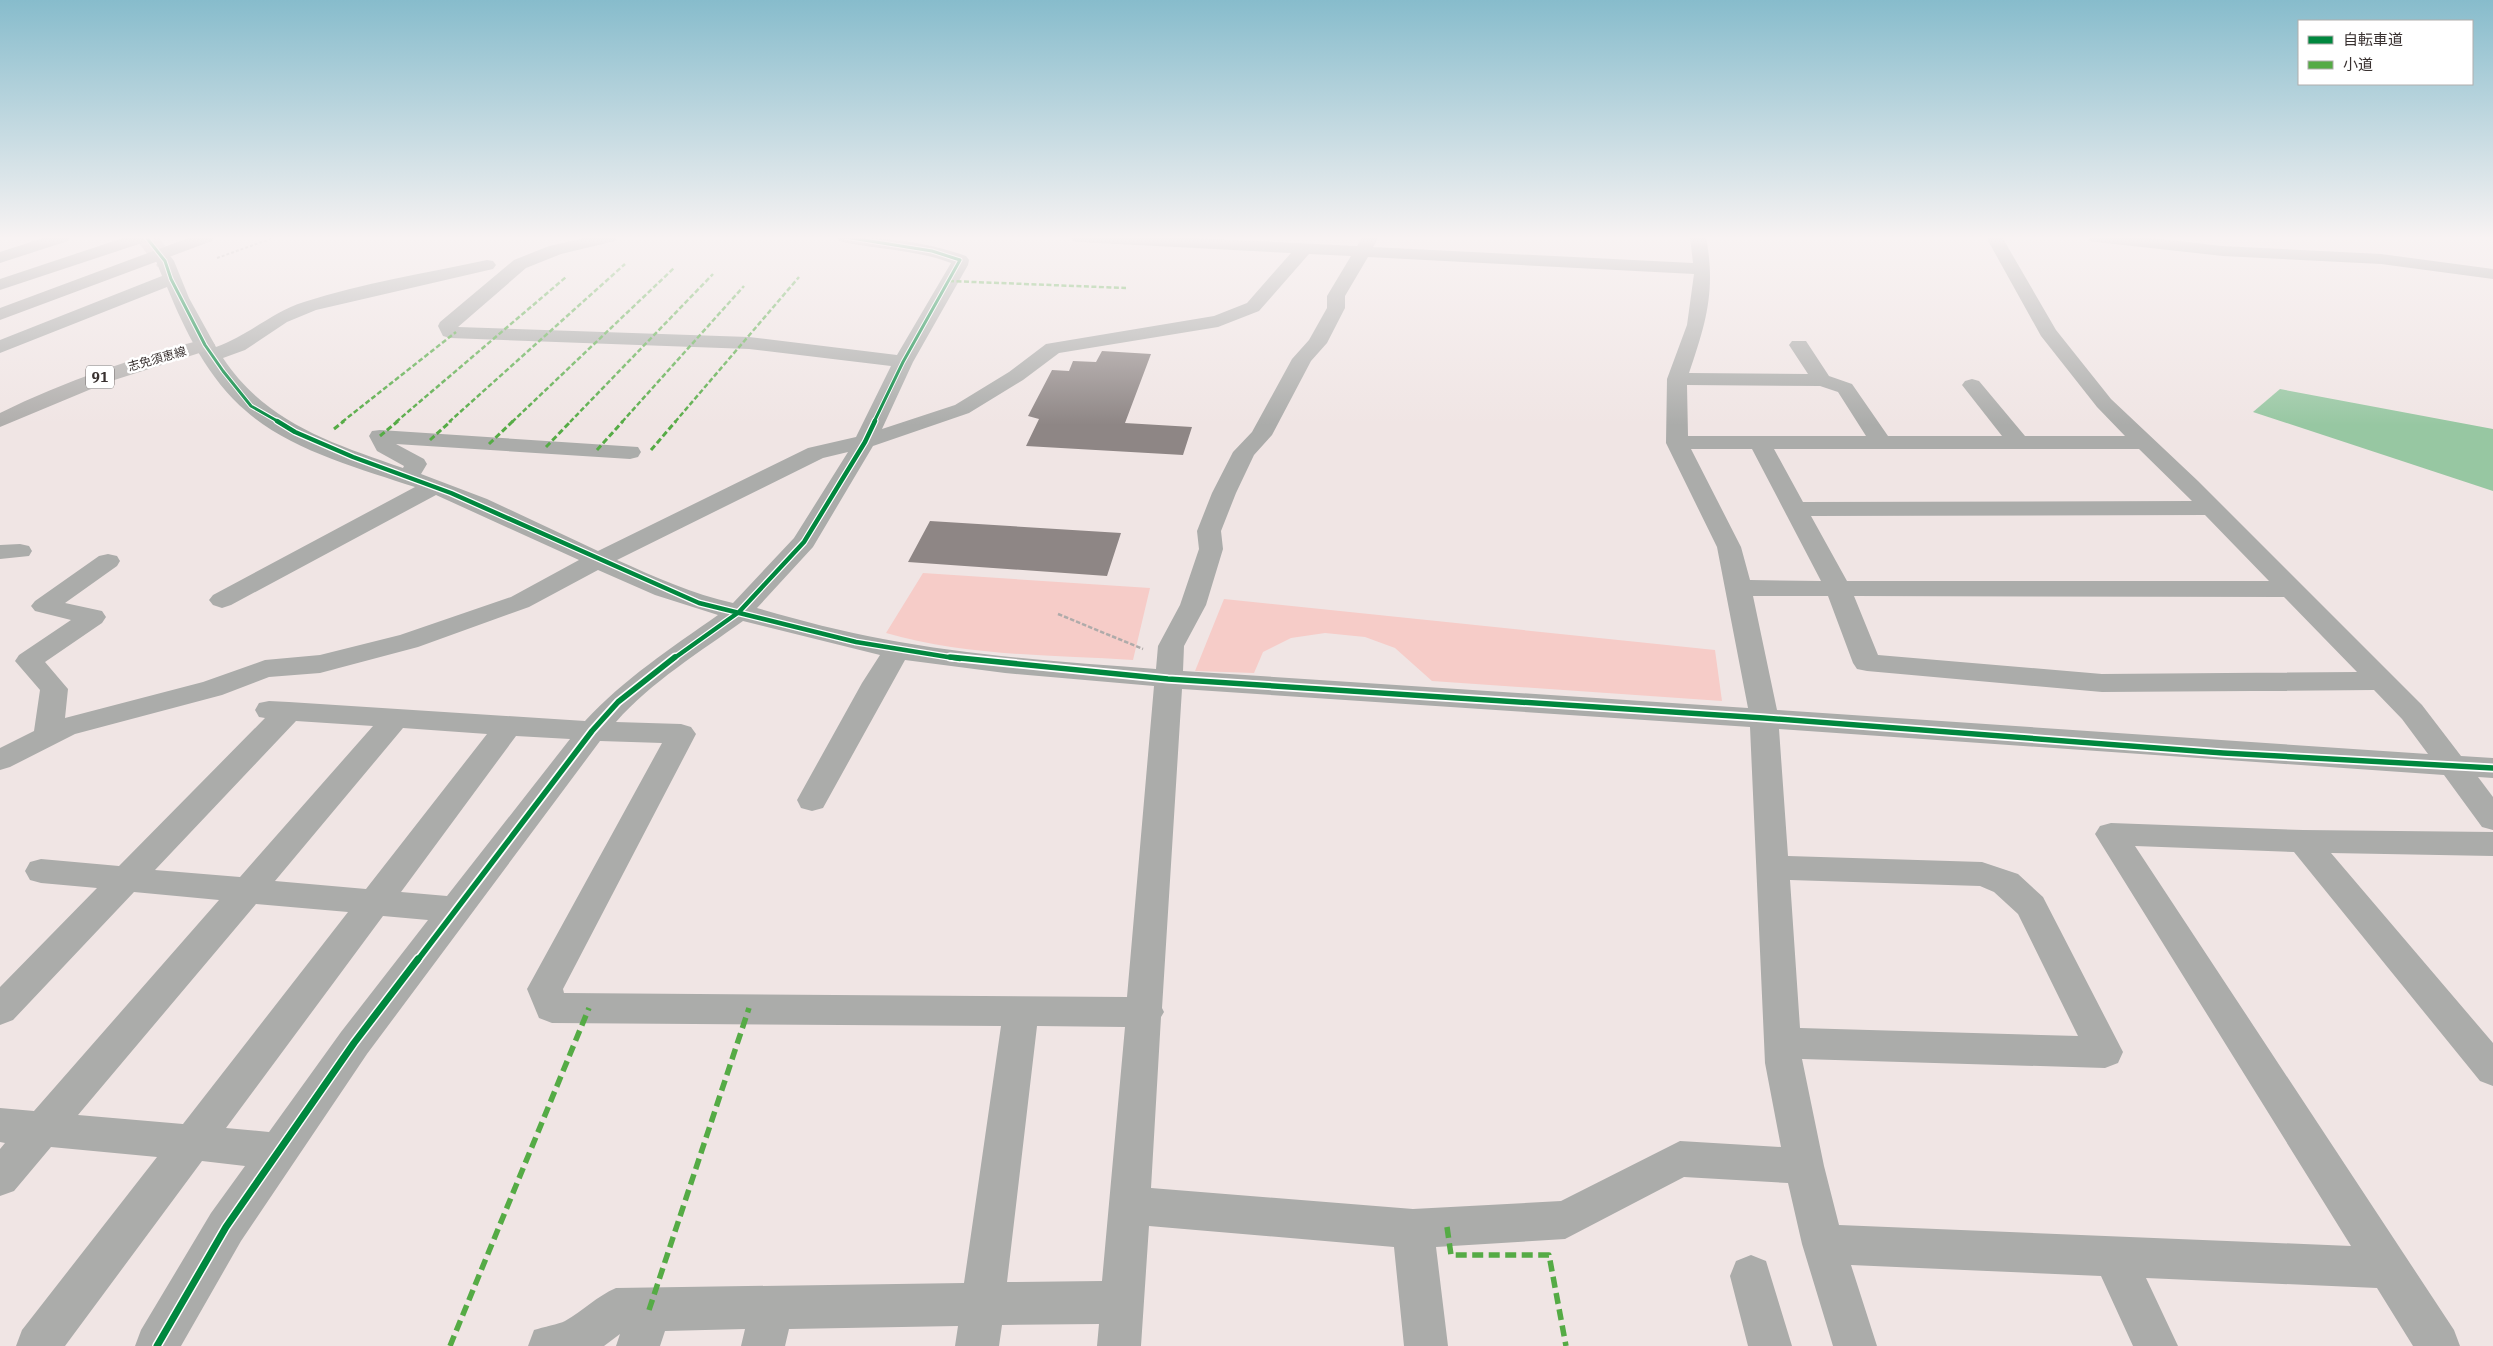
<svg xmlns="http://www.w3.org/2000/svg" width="2493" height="1346" font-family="'IBM Plex Serif','Noto Sans JP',serif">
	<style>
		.green { fill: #f6ccc8 }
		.water { fill: #97c7a2 }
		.building { fill: #8e8685 }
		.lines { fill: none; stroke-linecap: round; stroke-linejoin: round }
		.minor-tunnel { stroke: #cbc1c0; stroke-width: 19; stroke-dasharray: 19 9; stroke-linecap: butt }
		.path-far1 { stroke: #afabaa; stroke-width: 2; stroke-dasharray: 3 2; stroke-linecap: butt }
		.path { stroke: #afabaa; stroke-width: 2.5; stroke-dasharray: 4.5 2; stroke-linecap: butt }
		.minor { fill: #abacaa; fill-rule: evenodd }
		.major { fill: #b0aeac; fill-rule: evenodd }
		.highway { fill: #aaa9a7; fill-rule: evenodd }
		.quiet-far2 { stroke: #55ab45; stroke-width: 2.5; stroke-dasharray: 5 2.5; stroke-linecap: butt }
		.quiet-far1 { stroke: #55ab45; stroke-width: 3; stroke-dasharray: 6 3; stroke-linecap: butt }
		.quiet { stroke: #55ab45; stroke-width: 5.5; stroke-dasharray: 11 5.5; stroke-linecap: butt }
		.cycleway-far3-casing { stroke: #fff; stroke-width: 5 }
		.cycleway-far2-casing { stroke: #fff; stroke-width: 7 }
		.cycleway-far1-casing { stroke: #fff; stroke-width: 9 }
		.cycleway-casing { stroke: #fff; stroke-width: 10 }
		.cycleway-far3 { stroke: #00873e; stroke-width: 3 }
		.cycleway-far2 { stroke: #00873e; stroke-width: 4.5 }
		.cycleway-far1 { stroke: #00873e; stroke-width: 5.5 }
		.cycleway { stroke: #00873e; stroke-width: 7 }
		.labels { text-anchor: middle; stroke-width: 5; stroke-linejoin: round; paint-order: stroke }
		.far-street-label { font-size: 12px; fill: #393130; stroke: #fff }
		.shield { fill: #fff; stroke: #746f6e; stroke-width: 1 }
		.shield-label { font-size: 14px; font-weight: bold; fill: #393130 }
	</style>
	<rect width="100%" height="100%" fill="#f0e5e4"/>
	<path class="green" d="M 923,573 L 1150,588 L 1133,660 C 1051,655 965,656 886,633 Z
		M 1224,599 L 1715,650 L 1722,701 L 1432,681 L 1395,648 L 1365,637 L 1325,633 L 1291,638 L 1263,652 L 1254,673 L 1195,671 Z"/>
	<path class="water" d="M 2280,389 L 2493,429 L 2493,491 L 2253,412 Z"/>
	<path class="building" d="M 1102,351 L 1151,354 L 1125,423 L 1192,427 L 1183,455 L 1026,446 L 1039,419 L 1028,416 L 1052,370 L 1069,371 L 1073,361 L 1096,362 Z
		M 930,521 L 1121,533 L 1107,576 L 908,562 Z"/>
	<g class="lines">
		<path class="minor-tunnel" d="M 146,237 L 165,261"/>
		<path class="path-far1" d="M 217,258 L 276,237"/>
		<path class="path" d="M 1058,614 L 1143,649"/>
		<path class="minor" d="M 46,237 L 70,237 L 68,241 L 0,263 L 0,252 Z
			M 589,237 L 617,237 L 615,241 L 561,254 L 526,268 L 458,327 L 749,337 L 897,355 L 951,263 C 915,249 876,250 839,241 L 837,237 C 880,237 925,241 966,256 L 969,260 L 968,265 L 913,362 L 882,429 L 955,405 L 1009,372 L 1046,344 L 1214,316 L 1247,303 L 1291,253 L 1079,242 L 1073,241 L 1071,237 L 1175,237 L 1357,246 L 1363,237 L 1379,237 L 1373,247 L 1693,263 L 1690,237 L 1706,237 C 1716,290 1706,323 1689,373 L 1808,374 L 1789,345 L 1792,341 L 1806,341 L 1829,376 L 1852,384 L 1888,436 L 2002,436 L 1962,385 L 1965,381 L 1972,379 L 1979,381 L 2025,436 L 2125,436 L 2097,407 L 2041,336 L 1986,237 L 2002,237 L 2056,330 L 2111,399 L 2198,481 L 2422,705 L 2461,756 L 2493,758 L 2493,778 L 2478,777 L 2493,797 L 2493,830 L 2482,827 L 2444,775 L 1779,729 L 1788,856 L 1982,862 L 2018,874 L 2043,897 L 2123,1052 L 2118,1063 L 2105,1068 L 1802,1059 L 1824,1166 L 1839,1225 L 2351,1246 L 2095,834 L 2100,826 L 2111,823 L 2303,830 L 2493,832 L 2493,856 L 2331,853 L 2493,1043 L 2493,1086 L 2480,1081 L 2294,852 L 2135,846 L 2454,1330 L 2460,1346 L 2413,1346 L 2377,1288 L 2146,1278 L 2178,1346 L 2133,1346 L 2101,1276 L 1851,1265 L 1877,1346 L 1833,1346 L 1802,1244 L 1788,1183 L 1684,1177 L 1565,1239 L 1436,1247 L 1448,1346 L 1404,1346 L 1394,1247 L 1149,1226 L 1141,1346 L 1097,1346 L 1099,1324 L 1002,1325 L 999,1346 L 955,1346 L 958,1326 L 789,1329 L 785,1346 L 741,1346 L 745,1329 L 665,1331 L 660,1346 L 616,1346 L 620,1334 L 604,1346 L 528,1346 L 534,1330 C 543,1327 559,1324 565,1321 C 583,1311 597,1296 616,1288 L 964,1283 L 1001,1026 L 552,1023 L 539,1018 L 527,989 L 662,743 L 600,741 L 367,1054 L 241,1241 L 181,1346 L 135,1346 L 141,1330 L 211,1213 L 245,1166 L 202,1161 L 65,1346 L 16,1346 L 22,1330 L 157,1157 L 51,1147 L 14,1191 L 0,1196 L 0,1149 L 5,1143 L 0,1142 L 0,1108 L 34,1111 L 219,900 L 134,892 L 13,1020 L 0,1025 L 0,987 L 97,888 L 41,883 L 30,880 L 25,871 L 30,862 L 41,859 L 119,866 L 265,718 L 259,717 L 255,710 L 259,703 L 269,701 L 289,702 L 585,721 C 624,679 671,648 718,615 L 655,595 L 598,570 L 529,607 L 418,647 L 320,673 L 269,677 L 222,695 L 75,734 L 10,767 L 0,770 L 0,748 L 34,731 L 40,690 L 15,661 L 19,655 L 71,620 L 35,611 L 31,606 L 35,601 L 99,556 L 108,554 L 117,556 L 120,561 L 117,566 L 65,603 L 102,611 L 106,617 L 102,623 L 45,662 L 68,689 L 65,718 L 203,682 L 265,660 L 320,655 L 400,635 L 511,597 L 579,560 L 436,495 L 231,605 L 222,608 L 213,605 L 209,600 L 213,595 L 415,487 C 361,469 290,450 246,411 C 209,380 185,331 167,287 L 0,353 L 0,340 L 162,276 L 156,261 L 159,257 L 171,257 L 174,261 L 189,298 L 216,347 C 248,336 272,312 304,302 C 363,283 426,273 487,260 L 493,261 L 496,265 L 493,269 L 316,310 L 287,322 L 245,350 L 223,358 C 266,423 332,443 403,468 L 404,466 L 377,451 L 369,436 L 372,431 L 380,430 L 638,447 L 641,452 L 638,457 L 630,459 L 396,444 L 424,459 L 427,464 L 421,474 L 487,499 L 598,551 L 808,448 L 856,437 L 891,366 L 749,349 L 450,338 L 443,336 L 438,326 L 440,322 L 514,260 L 549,246 ZM 1309,254 L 1351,256 L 1327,296 L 1327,308 L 1309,340 L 1292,359 L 1252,432 L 1233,452 L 1212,493 L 1197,531 L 1199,549 L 1180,605 L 1158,646 L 1156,669 C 1065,662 972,656 883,639 C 840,631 798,620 757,608 L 813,547 L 873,446 L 969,413 L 1023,380 L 1059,353 L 1218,327 L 1259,311 ZM 1368,257 L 1694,274 L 1687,325 L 1667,379 L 1666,443 L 1717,547 L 1748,708 L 1183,671 L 1184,646 L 1206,605 L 1223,549 L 1221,531 L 1236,493 L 1254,455 L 1272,435 L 1311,361 L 1327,343 L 1345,308 L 1345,296 ZM 1687,385 L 1820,386 L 1838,392 L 1866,436 L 1688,436 ZM 1691,449 L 1752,449 L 1821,581 L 1750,580 L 1741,547 ZM 1774,449 L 2139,449 L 2192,501 L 1803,502 ZM 848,452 L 794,538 L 733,603 C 693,594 655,577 617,560 L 823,458 ZM 2205,515 L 2269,581 L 1847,581 L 1811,516 ZM 1753,596 L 1828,596 L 1853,663 L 1857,669 L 1867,671 L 2102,692 L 2374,690 L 2402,719 L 2428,754 L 1777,710 ZM 1854,596 L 2284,597 L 2357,672 L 2102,674 L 1878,655 ZM 743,621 L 880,655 L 862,683 L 797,800 L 801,808 L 812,811 L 823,808 L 905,660 L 1005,673 L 1154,686 L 1127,997 L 564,993 L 563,989 L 696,734 L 691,727 L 681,724 L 616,722 C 651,682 700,652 743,621 ZM 1182,689 L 1750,727 L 1765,1063 L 1781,1147 L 1680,1141 L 1561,1201 L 1413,1209 L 1151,1188 L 1161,1017 L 1164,1012 L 1162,1008 ZM 296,721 L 373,726 L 240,877 L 155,870 ZM 403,728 L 487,734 L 366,889 L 275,881 ZM 516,736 L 570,739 L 447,896 L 401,892 ZM 1790,880 L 1980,886 L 1994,892 L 2018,914 L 2078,1036 L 1800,1028 ZM 256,904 L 348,912 L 183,1124 L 78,1115 ZM 383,916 L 428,920 L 341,1032 L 269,1132 L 226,1128 ZM 1037,1026 L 1125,1027 L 1102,1281 L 1007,1282 Z
			M 2088,237 L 2141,237 L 2223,246 L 2381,254 L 2493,269 L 2493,279 L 2381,264 L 2223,256 L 2096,242 L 2090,241 Z
			M 20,544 L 29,546 L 32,551 L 29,556 L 0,559 L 0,545 Z
			M 1751,1255 L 1766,1261 L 1792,1346 L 1748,1346 L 1730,1276 L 1736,1261 Z"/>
		<path class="major" d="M 205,339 L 212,341 L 215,345 L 212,349 L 108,382 L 0,427 L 0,413 C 65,381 135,357 205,339 Z"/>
		<path class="highway" d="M 126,237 L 150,237 L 148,241 L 0,290 L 0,279 Z
			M 191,237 L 214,237 L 212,241 L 0,320 L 0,308 Z"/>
		<path class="quiet-far2" d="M 949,281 L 1126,288
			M 342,422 L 456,332
			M 396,422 L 566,277
			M 449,422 L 625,264
			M 512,422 L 674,268
			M 570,422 L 713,274
			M 622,422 L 744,286
			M 675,422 L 799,277"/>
		<path class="quiet-far1" d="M 334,429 L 344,421
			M 380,436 L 398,421
			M 430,440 L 451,421
			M 489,444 L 513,421
			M 546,447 L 571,421
			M 597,450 L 623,421
			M 651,450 L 676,421"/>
		<path class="quiet" d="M 1447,1227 L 1451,1255 L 1549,1255 L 1566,1346
			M 649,1310 L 749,1008
			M 450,1346 L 589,1008"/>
		<defs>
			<path id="cycleway-far3" d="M 146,237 L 165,261 L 171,279 L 205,345 L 223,371 L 251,406 L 279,422
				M 845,237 L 932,251 L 960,260 L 903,362 L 874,422"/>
			<path id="cycleway-far2" d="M 277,421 L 295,432 L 353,457 L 451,493 L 699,603 L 856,642 L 960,659
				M 673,659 L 739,612 L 804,542 L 865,442 L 875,421"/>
			<path id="cycleway-far1" d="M 950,657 L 1168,679 L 1764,718 L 2223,753 L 2493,768
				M 417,961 L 592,731 L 618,702 L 675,657"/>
			<path id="cycleway" d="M 157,1346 L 226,1227 L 354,1043 L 418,959"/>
		</defs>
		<use href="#cycleway-far3" class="cycleway-far3-casing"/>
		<use href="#cycleway-far2" class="cycleway-far2-casing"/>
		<use href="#cycleway-far1" class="cycleway-far1-casing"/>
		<use href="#cycleway" class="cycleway-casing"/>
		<use href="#cycleway-far3" class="cycleway-far3"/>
		<use href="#cycleway-far2" class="cycleway-far2"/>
		<use href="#cycleway-far1" class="cycleway-far1"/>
		<use href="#cycleway" class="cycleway"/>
	</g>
	<linearGradient id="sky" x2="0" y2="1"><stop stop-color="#87bccc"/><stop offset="0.56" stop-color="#f8f3f3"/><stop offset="1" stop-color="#f8f3f3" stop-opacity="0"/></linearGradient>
	<rect width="2493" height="425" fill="url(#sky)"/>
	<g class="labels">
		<g class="far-street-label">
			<text transform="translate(157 359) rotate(-16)" y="4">志免須恵線</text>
		</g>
		<rect class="shield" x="86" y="365.5" width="28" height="23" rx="4"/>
		<g class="shield-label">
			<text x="100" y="382">91</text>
		</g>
	</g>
	<rect x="2298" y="20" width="175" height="65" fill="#ffffff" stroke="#b0adac"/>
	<rect x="2308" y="36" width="25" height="8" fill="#00873e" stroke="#b0adac"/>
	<text x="2343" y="45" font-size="15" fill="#393130">自転車道</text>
	<rect x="2308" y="61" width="25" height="8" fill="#55ab45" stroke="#b0adac"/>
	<text x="2343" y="70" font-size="15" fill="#393130">小道</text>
</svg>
